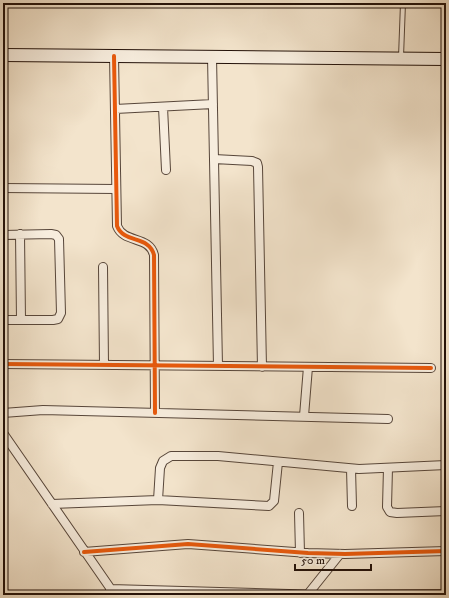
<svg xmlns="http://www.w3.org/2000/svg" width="449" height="598" font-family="'IM FELL DW Pica',serif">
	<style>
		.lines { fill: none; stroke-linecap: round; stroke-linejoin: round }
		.service-casing { stroke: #57463a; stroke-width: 6 }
		.minor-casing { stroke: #57463a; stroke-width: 10 }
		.secondary-casing { stroke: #231109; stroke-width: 14 }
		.service { stroke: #f7edde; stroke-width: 4 }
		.minor { stroke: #f7edde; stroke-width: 8 }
		.secondary { stroke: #f7edde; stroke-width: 12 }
		.cycleway-casing { stroke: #f7edde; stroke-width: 6 }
		.cycleway { stroke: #e8590c; stroke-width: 4 }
	</style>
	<rect width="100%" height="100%" fill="#f3e4cc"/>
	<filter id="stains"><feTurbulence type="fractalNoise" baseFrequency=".005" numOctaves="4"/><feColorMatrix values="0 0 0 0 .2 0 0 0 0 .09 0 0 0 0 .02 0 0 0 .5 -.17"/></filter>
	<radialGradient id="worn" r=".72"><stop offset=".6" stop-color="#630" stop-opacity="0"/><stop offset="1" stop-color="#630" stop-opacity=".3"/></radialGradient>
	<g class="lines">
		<defs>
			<path id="service" d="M 401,57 L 403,3"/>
			<path id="minor" d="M 114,56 L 117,226 C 124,244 149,235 154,255 L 155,413
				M 212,57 L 218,366
				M 163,107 L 166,170
				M 115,109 L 213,104
				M 214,159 L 252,161 L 257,163 L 258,167 L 262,367
				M 3,188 L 116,189
				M 20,234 L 21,320
				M 3,235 L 51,234 L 56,235 L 59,239 L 61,313 L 58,319 L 53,320 L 3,320
				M 103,267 L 104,365
				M 3,364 L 431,368
				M 3,413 L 43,410 L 388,419
				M 304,416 L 308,367
				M 3,433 L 115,595
				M 388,468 L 387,507 L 390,512 L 397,513 L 446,511
				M 351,469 L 352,506
				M 158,500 L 160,468 L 163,461 L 171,456 L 218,456 L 359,469 L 446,465
				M 52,504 L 158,500 L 269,506 L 274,501 L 278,462
				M 299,513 L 300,553
				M 84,552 L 188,544 L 308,553 L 345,554 L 446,551
				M 110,589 L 324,595 L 446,594
				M 308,594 L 340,554"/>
			<path id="secondary" d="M 3,55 L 446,59"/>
		</defs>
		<use href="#service" class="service-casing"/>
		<use href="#minor" class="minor-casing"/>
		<use href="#secondary" class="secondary-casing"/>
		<use href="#service" class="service"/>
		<use href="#minor" class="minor"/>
		<use href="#secondary" class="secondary"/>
		<defs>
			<path id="cycleway" d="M 114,56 L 117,226 C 124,244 149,235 154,255 L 155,413
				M 3,364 L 431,368
				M 84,552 L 188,544 L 308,553 L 345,554 L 446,551"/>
		</defs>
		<use href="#cycleway" class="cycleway-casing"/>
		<use href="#cycleway" class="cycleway"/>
	</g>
	<rect width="449" height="598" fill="none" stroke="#f3e4cc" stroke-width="16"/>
	<rect x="4" y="4" width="441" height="590" fill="none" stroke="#231109" stroke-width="2"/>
	<rect x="8" y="8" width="433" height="582" fill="none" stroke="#231109"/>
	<path d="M295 564v6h76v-6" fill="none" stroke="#231109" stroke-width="2"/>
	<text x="301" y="564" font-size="12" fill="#231109" stroke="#f7edde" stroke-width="3" paint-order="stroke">50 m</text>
	<rect width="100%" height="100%" filter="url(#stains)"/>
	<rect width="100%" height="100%" fill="url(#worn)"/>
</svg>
